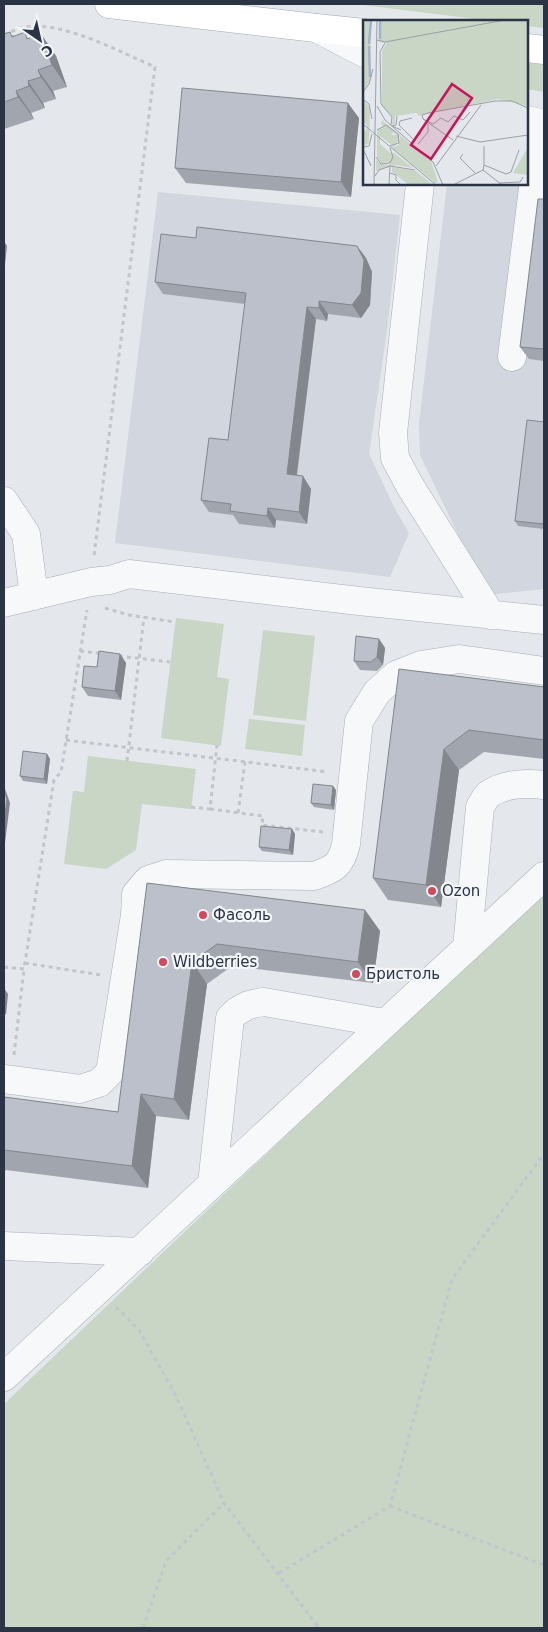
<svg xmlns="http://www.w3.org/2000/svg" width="548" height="1632" font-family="'DejaVu Sans',sans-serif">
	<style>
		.built { fill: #d2d6de }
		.green { fill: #c9d6c5 }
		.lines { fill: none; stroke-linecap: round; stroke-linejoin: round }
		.minor-casing { stroke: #a9aeb7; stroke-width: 29 }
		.major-casing { stroke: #a3abb8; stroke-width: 29 }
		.path { stroke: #c2c5cb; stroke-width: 3; stroke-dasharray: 4 4; stroke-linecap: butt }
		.minor { stroke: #f7f8fa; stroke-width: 28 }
		.major { stroke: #fff; stroke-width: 28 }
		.wall { fill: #a1a5ae }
		.shaded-wall { fill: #83868d }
		.building { fill: #bbc0ca; stroke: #83868d }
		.poi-dot { fill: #d1495b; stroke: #f4f6f9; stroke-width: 2 }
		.labels { text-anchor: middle; stroke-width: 4.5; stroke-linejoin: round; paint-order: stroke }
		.poi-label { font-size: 15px; fill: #2b3445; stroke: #f4f6f9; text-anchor: start }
		.inset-river { fill: none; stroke: #9fb4cc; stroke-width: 2.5 }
		.inset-road { fill: none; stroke: #9a9fa9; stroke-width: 1 }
		.view { fill: #c2185b; fill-opacity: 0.15; stroke: #c2185b; stroke-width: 2.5 }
		.inset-edge { fill: none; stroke: #2b3445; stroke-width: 2.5 }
	</style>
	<rect width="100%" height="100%" fill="#e4e7ec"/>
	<path class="built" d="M 544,136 L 544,589 L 487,595 L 420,455 L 419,424 L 447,184 L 527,184 Z
		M 158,192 L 400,215 L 387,331 L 369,454 L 395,509 L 409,533 L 390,577 L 115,543 Z"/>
	<path class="green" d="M 355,4 L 544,4 L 544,28 L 527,26 L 527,21 L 492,21 Z
		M 527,63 L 544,64 L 544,92 L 527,89 Z
		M 176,618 L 224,624 L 217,677 L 229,679 L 221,746 L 161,738 Z
		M 263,630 L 315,636 L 306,721 L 253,715 Z
		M 249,719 L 305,725 L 302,756 L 245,749 Z
		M 88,756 L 196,769 L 191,809 L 142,804 L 136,850 L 106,869 L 64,864 L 73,791 L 84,792 Z
		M 544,895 L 544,1628 L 4,1628 L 4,1404 L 391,1035 Z"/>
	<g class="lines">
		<defs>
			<path id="minor" d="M 316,28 L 364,53
				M 527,120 L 544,124
				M 420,184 L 393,433 L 395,458 L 410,486 L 491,615
				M 512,357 L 539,140 L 544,141
				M 4,501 L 26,534 L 34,596
				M 4,603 L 91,582 L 110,580 L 129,574 L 359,601 L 544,620
				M 467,948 L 480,807 C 483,803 485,797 489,794 C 505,783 526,783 544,785
				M 4,1079 L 80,1089 L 99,1083 L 110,1072 L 135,915 L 136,894 L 148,880 L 166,874 L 314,876 C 334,869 341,866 346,844 L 359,721 L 377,692 L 396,675 L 421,665 L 459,659 L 544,671
				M 212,1184 L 230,1018 C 240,1007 249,1004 264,1002 L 384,1023
				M 4,1246 L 140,1252
				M 4,1377 L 544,876"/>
			<path id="major" d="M 109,4 L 316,28 L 364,33
				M 527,48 L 544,50"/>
		</defs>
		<use href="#minor" class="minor-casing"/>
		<use href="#major" class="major-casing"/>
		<path class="path" d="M 4,35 C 11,32 18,28 26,27 C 63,21 120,52 155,67 L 94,556
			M 105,608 L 129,615 L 175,622
			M 80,651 L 103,654
			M 119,656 L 170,662
			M 66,740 L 328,772
			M 127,761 L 144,617
			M 191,807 L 210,809 L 217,745
			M 210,809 L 263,816 L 262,825 L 323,832
			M 238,813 L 245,762
			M 25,963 L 101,975
			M 4,967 L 24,969 L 54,780 L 61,772 L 87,610
			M 14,1055 L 24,969
			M 116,1307 L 139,1330 L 175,1394 L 224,1503 L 319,1628
			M 390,1506 L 544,1565
			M 279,1573 L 390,1506 L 452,1279 L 544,1154
			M 143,1628 L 166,1561 L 224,1503"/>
		<use href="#minor" class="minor"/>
		<use href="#major" class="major"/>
	</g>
	<path class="wall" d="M 4,34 L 29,38 L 41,34 L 56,56 L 67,87 L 53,91 L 56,99 L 43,103 L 45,108 L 31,113 L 34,119 L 4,129 Z
		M 359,118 L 351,197 L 186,183 L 175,168 Z
		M 544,199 L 544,361 L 529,359 L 520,347 Z
		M 357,246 L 366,258 L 372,272 L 370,305 L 361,318 L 328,314 L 327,321 L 316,319 L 297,476 L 311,489 L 307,524 L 276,520 L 275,528 L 239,524 L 233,515 L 209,512 L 201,500 L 228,440 L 245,304 L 163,294 L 155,282 Z
		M 544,422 L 544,529 L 518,526 L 515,521 Z
		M 379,639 L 385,648 L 383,665 L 377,671 L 360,670 L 354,661 Z
		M 120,654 L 126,663 L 121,700 L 88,696 L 82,687 L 97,667 Z
		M 399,669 L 544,687 L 544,759 L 484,752 L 459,770 L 441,907 L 388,900 L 373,878 Z
		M 47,754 L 50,759 L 47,784 L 23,781 L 20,776 Z
		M 336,790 L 334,810 L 314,807 L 311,803 Z
		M 292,829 L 295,834 L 293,855 L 262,851 L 259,847 Z
		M 147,883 L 365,910 L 380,931 L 373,983 L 232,966 L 207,984 L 189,1120 L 156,1116 L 148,1188 L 6,1170 L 4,1172 L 4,1097 L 118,1112 Z"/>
	<path class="shaded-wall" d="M 41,34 L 56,56 L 67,87 L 52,65 Z
		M 38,70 L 53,91 L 56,99 L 41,77 Z
		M 28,81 L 43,103 L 45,108 L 29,86 Z
		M 16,91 L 31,113 L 34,119 L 18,97 Z
		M 348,103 L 359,118 L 351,197 L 341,182 Z
		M 4,241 L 7,246 L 4,274 Z
		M 357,246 L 366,258 L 372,272 L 370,305 L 361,318 L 352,305 Z
		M 319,301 L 328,314 L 327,321 L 319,308 Z
		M 307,307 L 316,319 L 295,487 L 287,474 Z
		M 303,476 L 311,489 L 307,524 L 299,512 Z
		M 268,508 L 276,520 L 275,528 L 267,516 Z
		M 379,639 L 385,648 L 383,665 L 377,657 Z
		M 120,654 L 126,663 L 121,700 L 115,691 Z
		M 444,749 L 459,770 L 441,907 L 426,885 Z
		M 47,754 L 50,759 L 47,784 L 44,779 Z
		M 4,786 L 10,803 L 4,851 Z
		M 333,786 L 336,790 L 334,810 L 331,805 Z
		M 292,829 L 295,834 L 293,855 L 289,850 Z
		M 365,910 L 380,931 L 373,983 L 358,962 Z
		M 192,962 L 207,984 L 189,1120 L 174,1099 Z
		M 5,990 L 8,994 L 6,1015 L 4,1012 L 4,1001 Z
		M 141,1094 L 156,1116 L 148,1188 L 132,1166 Z"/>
	<path class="building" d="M 10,32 L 12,37 L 25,32 L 27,39 L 41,34 L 52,65 L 38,70 L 41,77 L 28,81 L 29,86 L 16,91 L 18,97 L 4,102 L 4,34 Z
		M 182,88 L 348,103 L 341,182 L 175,168 Z
		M 538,199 L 544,199 L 544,349 L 520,347 Z
		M 197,227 L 357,246 L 364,260 L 361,293 L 352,305 L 319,301 L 319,308 L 307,307 L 287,474 L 303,476 L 299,512 L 268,508 L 267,516 L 230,511 L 231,504 L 201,500 L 209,438 L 228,440 L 246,293 L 155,282 L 161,234 L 196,238 Z
		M 527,420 L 544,422 L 544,524 L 515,521 Z
		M 356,636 L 379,639 L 377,657 L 371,662 L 354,661 Z
		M 99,651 L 120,654 L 115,691 L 82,687 L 84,666 L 97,667 Z
		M 399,669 L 544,687 L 544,740 L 469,730 L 444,749 L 426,885 L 373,878 Z
		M 23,751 L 47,754 L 44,779 L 20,776 Z
		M 313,784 L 333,786 L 331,805 L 311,803 Z
		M 4,790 L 7,799 L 4,822 Z
		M 261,826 L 292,829 L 289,850 L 259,847 Z
		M 147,883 L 365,910 L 358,962 L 217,944 L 192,962 L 174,1099 L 141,1094 L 132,1166 L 4,1150 L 4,1097 L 118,1112 Z
		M 4,989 L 5,990 L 4,1001 Z"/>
	<g class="poi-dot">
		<circle cx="432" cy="891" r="5"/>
		<circle cx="203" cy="915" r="5"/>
		<circle cx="163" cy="962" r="5"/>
		<circle cx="356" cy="974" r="5"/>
	</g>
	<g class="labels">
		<g class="poi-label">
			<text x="442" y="896">Ozon</text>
			<text x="213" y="920">Фасоль</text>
			<text x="173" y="967">Wildberries</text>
			<text x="366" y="979">Бристоль</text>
		</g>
	</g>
	<g transform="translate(363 20)">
		<rect width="165" height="165" fill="#e4e7ec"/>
		<path d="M 0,0 L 8,0 L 7,60 L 0,72 ZM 16,0 L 165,0 L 165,86 L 135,79 L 56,96 L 54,93 L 32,96 L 32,105 L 29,104 L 30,97 L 19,86 L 19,31 L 24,23 L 16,22 ZM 0,79 L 7,88 L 6,123 L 0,126 L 0,108 L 3,112 L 4,104 L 0,103 ZM 19,100 L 68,141 L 75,162 L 72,163 L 28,127 L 36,125 L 37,117 L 18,104 ZM 23,106 L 30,112 L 29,115 L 35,115 L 36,121 L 30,126 L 17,116 L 17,124 L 30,135 L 27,142 L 18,143 L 14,137 L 14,113 L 15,109 ZM 164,129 L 165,155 L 150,153 ZM 30,132 L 50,148 L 33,145 L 13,151 L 13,140 L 18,144 L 26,145 ZM 29,147 L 53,151 L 70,165 L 46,165 L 29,152 Z" fill="#c9d6c5"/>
		<path class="inset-river" d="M 17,19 L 17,0M 6,24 L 8,0M 6,26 L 7,57"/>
		<path class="inset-road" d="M 14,20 L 22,22 L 142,0M 22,23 L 17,32 L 18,84 L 29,97 L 28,105M 0,72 L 6,64 L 10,49M 0,79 L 6,84 L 9,99M 14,86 L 22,100 L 70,142 L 80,165M 34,96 L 33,105 L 29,106 L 38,110M 49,98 L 37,101 L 36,105 L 51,120 L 58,113M 60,99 L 59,95 L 65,93 L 132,81 L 149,81 L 165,88M 60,99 L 70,104 L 78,98 L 85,102 L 91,96 L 100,100 L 107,92M 60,99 L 90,120M 0,104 L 73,165M 14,110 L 23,105 L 35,114 L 36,123 L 27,126M 93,116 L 117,122 L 165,115M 55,124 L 65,112 L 65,104M 0,127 L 6,126 L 9,114M 0,129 L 8,146M 100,134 L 97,138 L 112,153M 13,137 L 18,144 L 27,143 L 30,137 L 27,128M 121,145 L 121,126M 73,146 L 118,85M 120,150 L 139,165M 27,153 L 33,155 L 33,160 L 38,165M 12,156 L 16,150 L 27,146 L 52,150M 136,163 L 157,162 L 160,157M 11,165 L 14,0M 26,165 L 27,146M 90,165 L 120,150 L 121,145 L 143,154 L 148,152 L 156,130"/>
		<path class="view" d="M 89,64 L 109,78 L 68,139 L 48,125 Z"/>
		<rect width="165" height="165" class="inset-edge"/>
	</g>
	<rect width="548" height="1632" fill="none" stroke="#2b3445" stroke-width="10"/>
	<g transform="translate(40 40) rotate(146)" stroke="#f4f6f9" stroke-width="4" paint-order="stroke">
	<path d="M0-4L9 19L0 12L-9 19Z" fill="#2b3445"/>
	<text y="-8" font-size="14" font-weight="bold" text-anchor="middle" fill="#2b3445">С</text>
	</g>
</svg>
